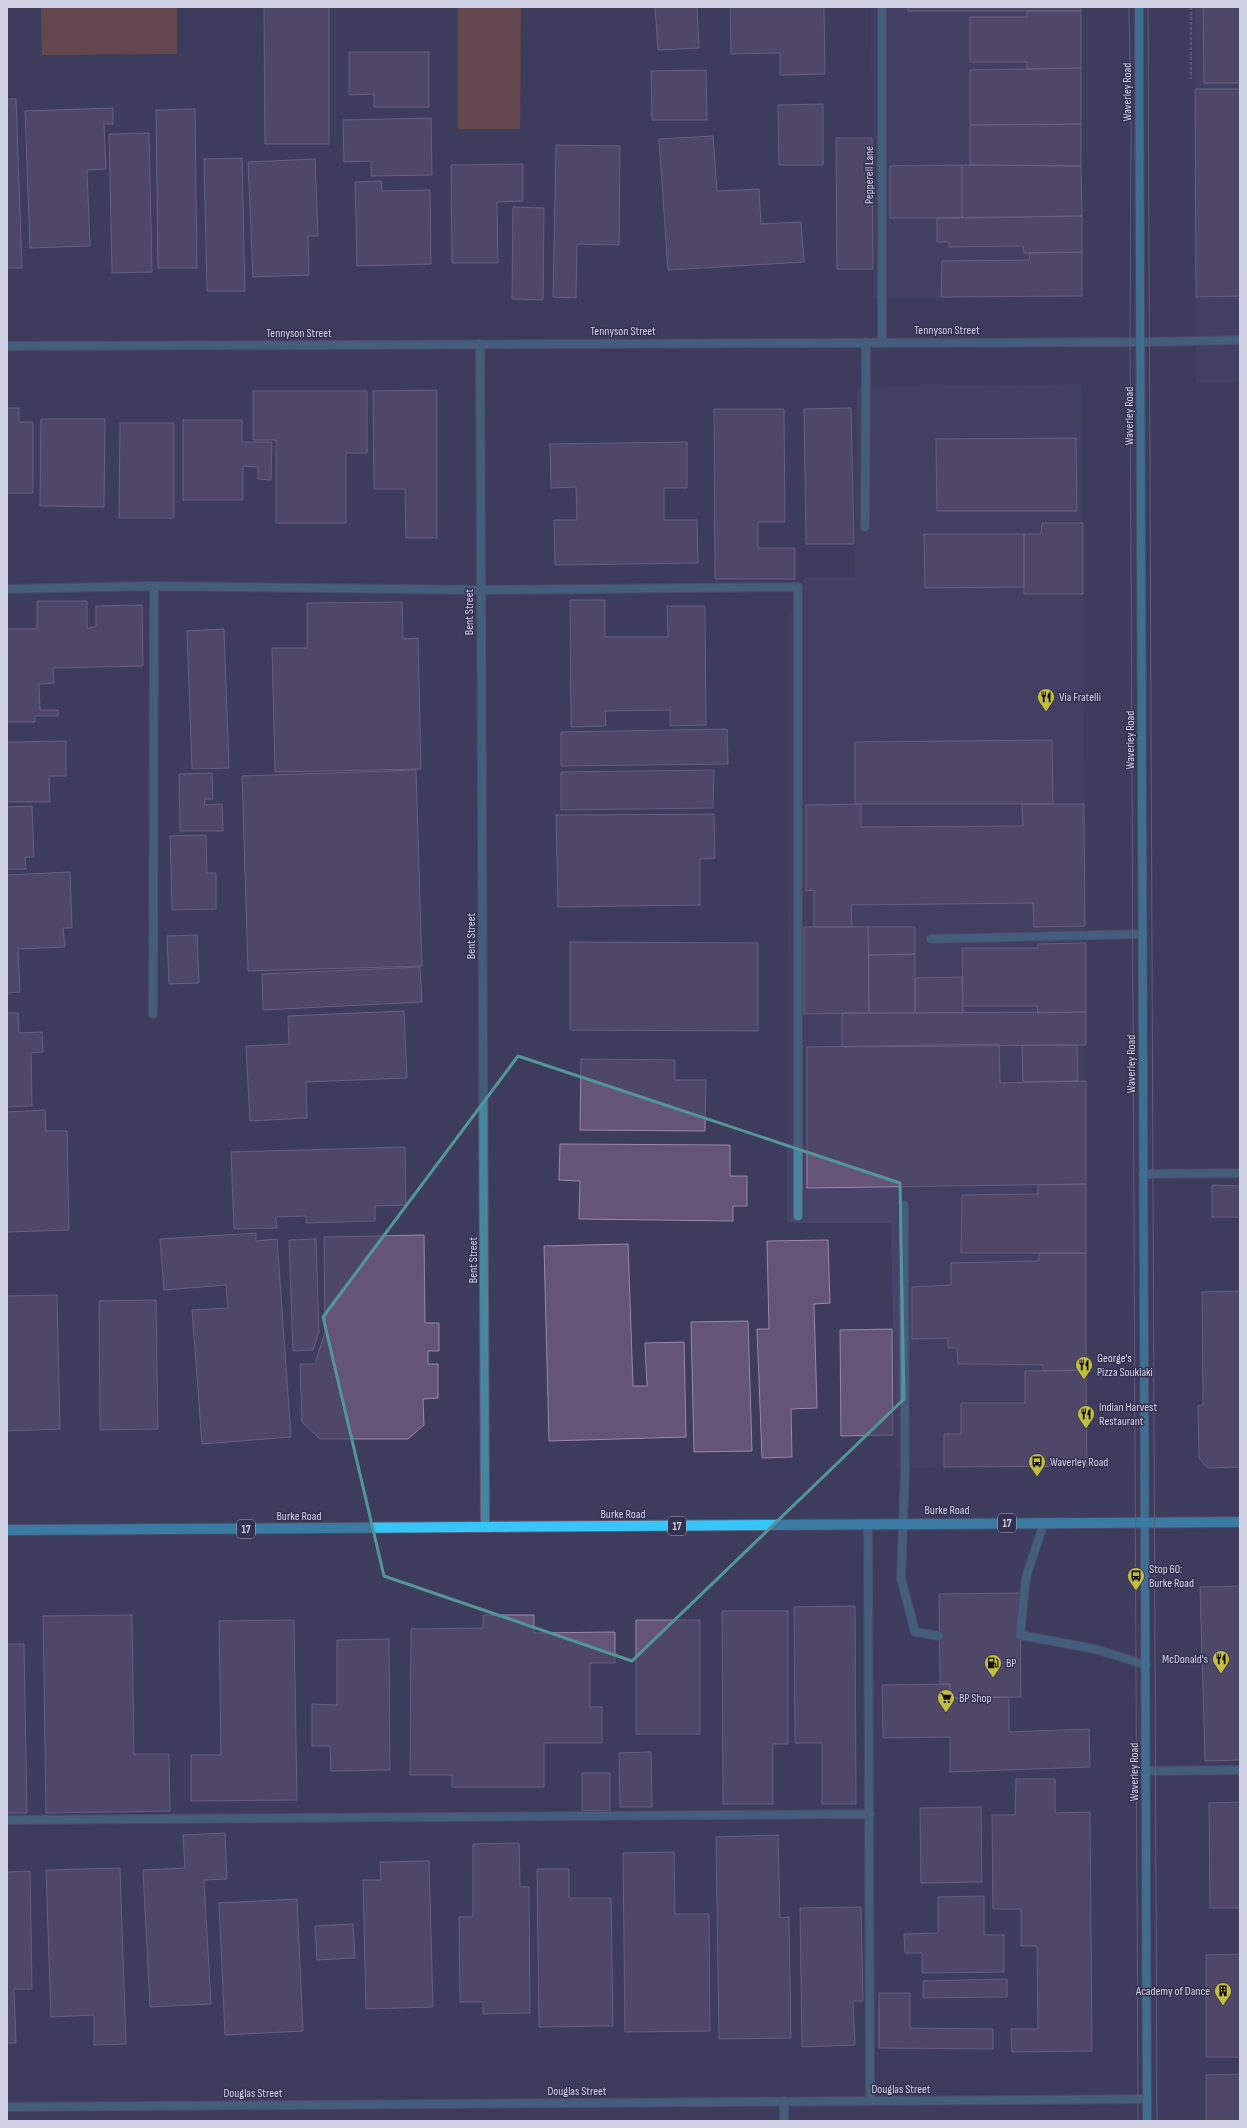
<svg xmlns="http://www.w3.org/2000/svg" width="1247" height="2128" font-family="'Sofia Sans Condensed',sans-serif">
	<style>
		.built { fill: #47446a }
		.pitch { fill: #8e5539 }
		.building { fill: #645475; stroke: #9887aa }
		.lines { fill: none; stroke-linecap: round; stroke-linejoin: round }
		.lane-casing { stroke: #5b5a77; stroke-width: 10 }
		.street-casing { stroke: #5b5a77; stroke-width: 10 }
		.secondary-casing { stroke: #5b5a77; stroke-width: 10 }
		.primary-casing { stroke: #5b5a77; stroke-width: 12 }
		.path { stroke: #7a7994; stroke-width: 2.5; stroke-dasharray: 3 2; stroke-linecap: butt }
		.lane { stroke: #49859d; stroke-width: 8 }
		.street { stroke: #49859d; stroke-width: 8 }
		.secondary { stroke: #43aad1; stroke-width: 8 }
		.primary { stroke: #36c6f8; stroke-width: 10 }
		.tram { stroke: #84839e; stroke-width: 1 }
		.marked { fill: none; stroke: #539698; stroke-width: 3; stroke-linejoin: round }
		.labels { text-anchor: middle; stroke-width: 3; stroke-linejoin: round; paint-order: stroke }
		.shield { fill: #343151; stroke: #a2a1b9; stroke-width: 1 }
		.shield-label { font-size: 11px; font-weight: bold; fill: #d1d1e5 }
		.street-label { font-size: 12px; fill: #d1d1e5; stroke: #343151 }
		.poi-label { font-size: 12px; fill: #d1d1e5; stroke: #343151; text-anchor: start }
	</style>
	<rect width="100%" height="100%" fill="#3e3c5c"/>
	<path class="built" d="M 871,7 L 1081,7 L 1082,296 L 873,299 Z
		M 1195,7 L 1240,7 L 1240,383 L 1196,383 Z
		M 1082,384 L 1087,1466 L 896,1468 L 891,1223 L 787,1223 L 788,614 L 805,577 L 854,577 L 857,387 Z"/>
	<path class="pitch" d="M 41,7 L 177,7 L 177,54 L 42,55 Z
		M 458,7 L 521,7 L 520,129 L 458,129 Z"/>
	<path class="building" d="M 264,7 L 329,7 L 329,144 L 265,144 Z
		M 655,7 L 697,7 L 699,48 L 658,50 Z
		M 730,7 L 824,7 L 825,74 L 780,75 L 780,53 L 731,54 Z
		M 908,7 L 1081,7 L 1081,11 L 908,11 Z
		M 1203,7 L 1240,7 L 1240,83 L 1204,83 Z
		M 1027,11 L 1081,11 L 1081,68 L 1027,69 L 1027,62 L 970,62 L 970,17 L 1027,17 Z
		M 349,52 L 429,52 L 429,107 L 374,107 L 374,94 L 349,95 Z
		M 1081,68 L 1081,124 L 970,125 L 970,70 Z
		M 706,70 L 707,120 L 652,120 L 651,71 Z
		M 1195,89 L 1240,89 L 1240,296 L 1196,297 Z
		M 7,99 L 16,99 L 22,268 L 7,268 Z
		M 823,104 L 823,165 L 779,165 L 778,105 Z
		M 113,108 L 113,124 L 104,124 L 106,169 L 87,170 L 90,246 L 30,248 L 25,111 Z
		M 195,109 L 197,268 L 158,268 L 156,110 Z
		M 431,118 L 432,175 L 371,176 L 371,161 L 344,162 L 343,120 Z
		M 1081,124 L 1081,166 L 970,165 L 970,125 Z
		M 149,133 L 152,272 L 112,273 L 109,134 Z
		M 713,136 L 717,191 L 759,189 L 761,224 L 801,222 L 804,262 L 668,270 L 659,139 Z
		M 836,138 L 872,138 L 873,269 L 837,269 Z
		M 556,145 L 620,146 L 619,245 L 577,244 L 576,298 L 553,297 Z
		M 242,158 L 245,291 L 207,291 L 204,159 Z
		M 315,159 L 318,236 L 308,236 L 309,275 L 253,277 L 248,162 Z
		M 523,164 L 523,201 L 497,202 L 498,263 L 452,263 L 451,165 Z
		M 962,165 L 962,218 L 890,218 L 890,166 Z
		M 962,165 L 1081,166 L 1082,216 L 962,218 Z
		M 381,181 L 382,191 L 430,190 L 431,264 L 357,266 L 355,182 Z
		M 513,207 L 544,208 L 543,300 L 512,299 Z
		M 1082,216 L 1082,252 L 1024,253 L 1023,246 L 949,247 L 949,242 L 937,242 L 937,218 Z
		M 1082,252 L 1082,296 L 941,297 L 942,261 L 1029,260 L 1030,253 Z
		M 437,390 L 437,538 L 406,538 L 405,489 L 374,489 L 373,391 Z
		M 253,391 L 367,391 L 367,453 L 346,453 L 346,523 L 276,523 L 276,440 L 253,440 Z
		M 7,408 L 19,408 L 19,422 L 33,422 L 33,493 L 7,493 Z
		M 851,408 L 854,544 L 806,544 L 804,409 Z
		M 714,409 L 784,409 L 785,522 L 758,522 L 758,548 L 795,548 L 795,579 L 715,579 Z
		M 41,419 L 105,419 L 104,507 L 40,506 Z
		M 183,420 L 242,420 L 242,442 L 272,442 L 271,480 L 258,479 L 258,467 L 243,466 L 243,500 L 183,500 Z
		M 120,423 L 174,423 L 174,518 L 119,518 Z
		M 1076,438 L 1077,511 L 937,511 L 936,439 Z
		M 687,442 L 687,488 L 664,488 L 664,520 L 697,520 L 698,563 L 555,565 L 554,520 L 577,520 L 576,487 L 551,488 L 550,444 Z
		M 1042,523 L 1083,523 L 1083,594 L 1024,594 L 1024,534 L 1041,534 Z
		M 924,534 L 1024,534 L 1024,587 L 925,588 Z
		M 570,600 L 605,600 L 605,637 L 668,637 L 667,606 L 705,606 L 706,725 L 670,726 L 670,710 L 605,711 L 606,726 L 571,727 Z
		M 37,601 L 87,601 L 87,629 L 96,626 L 96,606 L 142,605 L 143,666 L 53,668 L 54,683 L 39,684 L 40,710 L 58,710 L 58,716 L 35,716 L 35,722 L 7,722 L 7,629 L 37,629 Z
		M 402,602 L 403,639 L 418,638 L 421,769 L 275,772 L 272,648 L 307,648 L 307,603 Z
		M 224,629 L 229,768 L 192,769 L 187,631 Z
		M 727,729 L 728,764 L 561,766 L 561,732 Z
		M 1052,740 L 1053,804 L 855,804 L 855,742 Z
		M 66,741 L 66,776 L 49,776 L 50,802 L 7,802 L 7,742 Z
		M 416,770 L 422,966 L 248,971 L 242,776 Z
		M 714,770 L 713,808 L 561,810 L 561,772 Z
		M 212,773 L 213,799 L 205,799 L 204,805 L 222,804 L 223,831 L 180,831 L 179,774 Z
		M 861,804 L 861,827 L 1023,826 L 1022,804 L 1084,804 L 1085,926 L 1034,927 L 1033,903 L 851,905 L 852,927 L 814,927 L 814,890 L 806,891 L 806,805 Z
		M 32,806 L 34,857 L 25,857 L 26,869 L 7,869 L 7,807 Z
		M 714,814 L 715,858 L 700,859 L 700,905 L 558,907 L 556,815 Z
		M 206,835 L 207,873 L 216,873 L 216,909 L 172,910 L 170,836 Z
		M 70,872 L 72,928 L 63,928 L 65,947 L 18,949 L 20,992 L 7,993 L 7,875 Z
		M 804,927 L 868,927 L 869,1013 L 804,1014 Z
		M 868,927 L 915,927 L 915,954 L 869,955 Z
		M 197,935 L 199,983 L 169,984 L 167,936 Z
		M 570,942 L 758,943 L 758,1031 L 570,1030 Z
		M 1086,943 L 1086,1012 L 1038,1013 L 1037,1006 L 963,1006 L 962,948 L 1038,948 L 1038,944 Z
		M 915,954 L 915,1013 L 869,1013 L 869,955 Z
		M 420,967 L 422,1002 L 263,1010 L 262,974 Z
		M 962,977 L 963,1013 L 915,1013 L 915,978 Z
		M 404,1011 L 407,1078 L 306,1082 L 307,1118 L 250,1121 L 246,1046 L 289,1044 L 288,1016 Z
		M 1086,1012 L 1086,1045 L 842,1047 L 842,1013 Z
		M 7,1013 L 18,1013 L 19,1033 L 42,1032 L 43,1052 L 31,1053 L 32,1106 L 7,1107 Z
		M 999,1044 L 1000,1083 L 1086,1081 L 1086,1184 L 807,1188 L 807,1047 Z
		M 1022,1045 L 1077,1045 L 1078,1081 L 1023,1082 Z
		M 581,1059 L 675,1060 L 675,1080 L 706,1080 L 705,1131 L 580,1130 Z
		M 45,1110 L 46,1131 L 67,1131 L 69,1230 L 7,1232 L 7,1112 Z
		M 560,1144 L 730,1145 L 730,1176 L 747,1176 L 747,1206 L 733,1206 L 733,1221 L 579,1219 L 580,1181 L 559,1180 Z
		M 405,1147 L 406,1205 L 375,1206 L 375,1221 L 306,1223 L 306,1216 L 276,1217 L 277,1228 L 234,1229 L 231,1152 Z
		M 1086,1184 L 1086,1253 L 961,1253 L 962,1195 L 1038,1194 L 1038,1185 Z
		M 1212,1185 L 1240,1186 L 1240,1217 L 1212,1217 Z
		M 256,1233 L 256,1241 L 277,1239 L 291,1437 L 202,1444 L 192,1310 L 228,1308 L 226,1285 L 164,1290 L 160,1239 Z
		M 424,1235 L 425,1323 L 439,1323 L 439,1351 L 428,1351 L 428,1364 L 438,1364 L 438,1398 L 423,1399 L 424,1425 L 408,1439 L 320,1439 L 302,1422 L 300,1364 L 315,1364 L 325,1332 L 324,1237 Z
		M 316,1239 L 319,1332 L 313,1350 L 293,1351 L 289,1240 Z
		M 828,1240 L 830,1303 L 814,1304 L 817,1408 L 791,1409 L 792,1457 L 762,1458 L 757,1329 L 769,1329 L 767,1241 Z
		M 628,1244 L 633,1386 L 647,1386 L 645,1343 L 684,1342 L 686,1437 L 549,1441 L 544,1246 Z
		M 1039,1253 L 1086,1253 L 1086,1370 L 1043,1371 L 1043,1365 L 958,1364 L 957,1348 L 948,1348 L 948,1338 L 912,1339 L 912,1287 L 951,1285 L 951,1263 L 1039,1261 Z
		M 1240,1291 L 1240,1467 L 1208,1468 L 1199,1458 L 1198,1406 L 1203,1405 L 1202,1292 Z
		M 57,1295 L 60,1429 L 7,1431 L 7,1296 Z
		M 156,1300 L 158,1429 L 100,1430 L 99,1301 Z
		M 748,1321 L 752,1451 L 694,1452 L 691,1322 Z
		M 892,1329 L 893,1435 L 841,1436 L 840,1330 Z
		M 1086,1370 L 1087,1466 L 944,1467 L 944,1434 L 961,1434 L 961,1403 L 1025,1403 L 1025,1371 Z
		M 1240,1586 L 1240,1760 L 1205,1761 L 1200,1587 Z
		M 1020,1593 L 1021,1697 L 950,1698 L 950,1684 L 940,1684 L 939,1594 Z
		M 855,1606 L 856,1804 L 822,1804 L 822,1743 L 795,1743 L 794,1607 Z
		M 722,1611 L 788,1611 L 788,1744 L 773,1744 L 773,1804 L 723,1804 Z
		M 132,1615 L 134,1754 L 169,1754 L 170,1811 L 46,1813 L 43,1616 Z
		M 483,1615 L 534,1615 L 534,1633 L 615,1632 L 615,1663 L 590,1663 L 590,1707 L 602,1707 L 602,1743 L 544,1743 L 544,1787 L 452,1787 L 452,1775 L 410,1775 L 411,1629 L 483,1628 Z
		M 294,1620 L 297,1800 L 191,1801 L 191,1755 L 221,1755 L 219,1621 Z
		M 636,1620 L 700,1620 L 700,1734 L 636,1734 Z
		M 389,1639 L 390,1770 L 331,1771 L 330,1746 L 312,1746 L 312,1704 L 337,1705 L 337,1640 Z
		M 7,1644 L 24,1644 L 27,1813 L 7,1813 Z
		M 950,1684 L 950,1698 L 1009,1697 L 1009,1732 L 1089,1729 L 1090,1767 L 950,1772 L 950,1737 L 883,1738 L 882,1685 Z
		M 651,1752 L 652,1807 L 620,1807 L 619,1753 Z
		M 582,1773 L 610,1773 L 610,1811 L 582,1811 Z
		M 1016,1779 L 1055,1779 L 1055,1813 L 1090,1812 L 1092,2051 L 1012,2052 L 1011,2029 L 1038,2029 L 1037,1946 L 1021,1946 L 1021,1909 L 993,1909 L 992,1815 L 1015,1815 Z
		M 1240,1802 L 1240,1908 L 1210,1908 L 1209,1803 Z
		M 981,1807 L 982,1882 L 921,1883 L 920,1808 Z
		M 225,1833 L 227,1879 L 204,1880 L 211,2004 L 150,2007 L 143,1870 L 185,1868 L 183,1835 Z
		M 778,1835 L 780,1918 L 789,1917 L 791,2038 L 719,2039 L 716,1837 Z
		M 519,1843 L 520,1887 L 529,1887 L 530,2013 L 483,2014 L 483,2002 L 460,2002 L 459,1917 L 473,1917 L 473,1844 Z
		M 674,1852 L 675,1914 L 709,1914 L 710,2031 L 625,2032 L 623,1853 Z
		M 429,1861 L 433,2007 L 366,2009 L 363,1880 L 381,1880 L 380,1862 Z
		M 120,1868 L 126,2044 L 94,2045 L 94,2015 L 51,2017 L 46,1870 Z
		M 537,1869 L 569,1869 L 569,1898 L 611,1898 L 613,2026 L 539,2027 Z
		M 30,1871 L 32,1989 L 14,1989 L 16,2043 L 7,2043 L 7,1872 Z
		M 984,1896 L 984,1935 L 1004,1935 L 1004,1972 L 922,1973 L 922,1953 L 905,1953 L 904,1934 L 938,1933 L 938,1897 Z
		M 297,1899 L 303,2031 L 225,2035 L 219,1903 Z
		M 861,1907 L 863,2001 L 853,2001 L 855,2045 L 802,2047 L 800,1908 Z
		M 353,1924 L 355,1958 L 317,1960 L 315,1926 Z
		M 1240,1954 L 1240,2057 L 1206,2057 L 1206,1955 Z
		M 1007,1979 L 1007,1997 L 923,1998 L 923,1981 Z
		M 879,1993 L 910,1993 L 910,2028 L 993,2029 L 993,2049 L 879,2048 Z
		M 1240,2074 L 1240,2121 L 1206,2121 L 1206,2075 Z"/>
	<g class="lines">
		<defs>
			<path id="lane" d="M 882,7 L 882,342
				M 865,527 L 866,342
				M 7,589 L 154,586 L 481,590 L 798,587 L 798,1216
				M 931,939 L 1143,934
				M 153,1014 L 154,586
				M 1143,1174 L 1240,1173
				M 904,1205 L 905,1471 L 901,1578 L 915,1632 L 939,1636
				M 1044,1523 L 1026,1577 L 1020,1635 L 1095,1649 L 1146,1665
				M 868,1525 L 870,2101
				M 1146,1771 L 1240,1770
				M 7,1820 L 870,1814
				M 784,2101 L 784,2121"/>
			<path id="street" d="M 480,344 L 485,1528
				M 7,346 L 1150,342 L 1240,340
				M 7,2107 L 1147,2099"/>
			<path id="secondary" d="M 1139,7 L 1147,2121"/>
			<path id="primary" d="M 7,1530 L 1240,1522"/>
		</defs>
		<use href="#lane" class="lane-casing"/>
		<use href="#street" class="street-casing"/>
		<use href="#secondary" class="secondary-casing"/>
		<use href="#primary" class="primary-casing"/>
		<path class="path" d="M 1191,7 L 1191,79"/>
		<use href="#lane" class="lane"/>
		<use href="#street" class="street"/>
		<use href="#secondary" class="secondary"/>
		<use href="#primary" class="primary"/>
		<path class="tram" d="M 1129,7 L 1131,130 L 1130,341 L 1138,2121
			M 1148,7 L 1157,2121"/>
	</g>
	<path d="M0 0H1247V2128H0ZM 518,1056 L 900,1183 L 904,1399 L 632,1661 L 384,1576 L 323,1317 Z" fill="#3e3c5c" fill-opacity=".55" fill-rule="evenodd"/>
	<path class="marked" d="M 518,1056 L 900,1183 L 904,1399 L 632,1661 L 384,1576 L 323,1317 Z"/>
	<defs>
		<symbol id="restaurant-pin" viewBox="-11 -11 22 30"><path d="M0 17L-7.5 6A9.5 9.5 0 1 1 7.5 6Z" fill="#c2bd3f" stroke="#343151"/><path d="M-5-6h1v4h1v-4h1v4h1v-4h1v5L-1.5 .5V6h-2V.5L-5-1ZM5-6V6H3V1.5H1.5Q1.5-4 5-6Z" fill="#111"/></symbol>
		<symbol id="bus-pin" viewBox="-11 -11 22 30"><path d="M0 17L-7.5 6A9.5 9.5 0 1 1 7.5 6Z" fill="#c2bd3f" stroke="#343151"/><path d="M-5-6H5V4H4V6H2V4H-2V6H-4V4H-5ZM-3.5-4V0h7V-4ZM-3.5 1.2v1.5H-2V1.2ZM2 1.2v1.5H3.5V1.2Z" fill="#111"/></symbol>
		<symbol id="fuel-pin" viewBox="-11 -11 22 30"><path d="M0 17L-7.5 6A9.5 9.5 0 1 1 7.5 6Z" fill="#c2bd3f" stroke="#343151"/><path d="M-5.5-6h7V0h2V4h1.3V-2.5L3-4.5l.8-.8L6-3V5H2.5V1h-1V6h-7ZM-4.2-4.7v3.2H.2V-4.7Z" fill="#111"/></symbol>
		<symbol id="supermarket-pin" viewBox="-11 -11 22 30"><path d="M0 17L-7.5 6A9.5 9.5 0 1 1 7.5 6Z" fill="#c2bd3f" stroke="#343151"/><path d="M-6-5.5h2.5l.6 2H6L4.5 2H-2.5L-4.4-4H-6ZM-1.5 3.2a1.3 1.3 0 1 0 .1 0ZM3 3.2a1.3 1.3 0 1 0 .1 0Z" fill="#111"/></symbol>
		<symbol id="building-pin" viewBox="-11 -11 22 30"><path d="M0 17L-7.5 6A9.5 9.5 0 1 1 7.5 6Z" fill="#c2bd3f" stroke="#343151"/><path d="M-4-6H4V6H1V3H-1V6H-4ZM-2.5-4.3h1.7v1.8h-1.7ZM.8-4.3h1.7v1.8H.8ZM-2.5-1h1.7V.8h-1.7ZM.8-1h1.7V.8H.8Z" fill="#111"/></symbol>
	</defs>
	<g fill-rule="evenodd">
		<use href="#restaurant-pin" x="1036" y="687" width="20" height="27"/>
		<use href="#restaurant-pin" x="1074" y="1355" width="20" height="27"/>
		<use href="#restaurant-pin" x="1076" y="1404" width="20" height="27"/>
		<use href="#bus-pin" x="1027" y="1452" width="20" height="27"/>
		<use href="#bus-pin" x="1126" y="1566" width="20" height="27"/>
		<use href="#restaurant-pin" x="1211" y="1649" width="20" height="27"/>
		<use href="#fuel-pin" x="983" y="1653" width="20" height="27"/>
		<use href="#supermarket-pin" x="936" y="1688" width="20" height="27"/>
		<use href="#building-pin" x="1213" y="1981" width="20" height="27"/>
	</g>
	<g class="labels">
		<g class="shield">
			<rect x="998" y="1514" width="18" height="18" rx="3"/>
			<rect x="668" y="1517" width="18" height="18" rx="3"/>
			<rect x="237" y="1520" width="18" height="18" rx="3"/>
		</g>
		<g class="shield-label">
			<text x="1007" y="1527">17</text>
			<text x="677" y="1530">17</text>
			<text x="246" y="1533">17</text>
		</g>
		<g class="street-label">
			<text transform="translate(1127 92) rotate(-90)" y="4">Waverley Road</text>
			<text transform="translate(869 175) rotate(-90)" y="4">Pepperell Lane</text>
			<text x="947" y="334">Tennyson Street</text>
			<text x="623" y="335">Tennyson Street</text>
			<text x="299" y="337">Tennyson Street</text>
			<text transform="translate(1129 416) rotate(-90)" y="4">Waverley Road</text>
			<text transform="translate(469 612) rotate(-90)" y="4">Bent Street</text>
			<text transform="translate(1130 740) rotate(-90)" y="4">Waverley Road</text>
			<text transform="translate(471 936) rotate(-90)" y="4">Bent Street</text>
			<text transform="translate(1131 1064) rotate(-90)" y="4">Waverley Road</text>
			<text transform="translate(473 1260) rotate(-90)" y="4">Bent Street</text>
			<text x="947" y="1514">Burke Road</text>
			<text x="623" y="1518">Burke Road</text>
			<text x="299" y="1520">Burke Road</text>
			<text transform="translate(1134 1772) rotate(-90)" y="4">Waverley Road</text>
			<text x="901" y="2093">Douglas Street</text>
			<text x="577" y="2095">Douglas Street</text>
			<text x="253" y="2097">Douglas Street</text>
		</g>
		<g class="poi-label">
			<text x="1059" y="701">Via Fratelli</text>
			<text x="1097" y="1362">George's<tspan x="1097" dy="14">Pizza Souklaki</tspan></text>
			<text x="1099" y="1411">Indian Harvest<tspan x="1099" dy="14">Restaurant</tspan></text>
			<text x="1050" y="1466">Waverley Road</text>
			<text x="1149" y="1573">Stop 60:<tspan x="1149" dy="14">Burke Road</tspan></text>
			<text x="1208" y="1663" text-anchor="end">McDonald's</text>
			<text x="1006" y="1667">BP</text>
			<text x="959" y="1702">BP Shop</text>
			<text x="1210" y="1995" text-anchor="end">Academy of Dance</text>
		</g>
	</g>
	<rect width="1247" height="2128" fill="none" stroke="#d1d1e5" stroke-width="16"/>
</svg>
